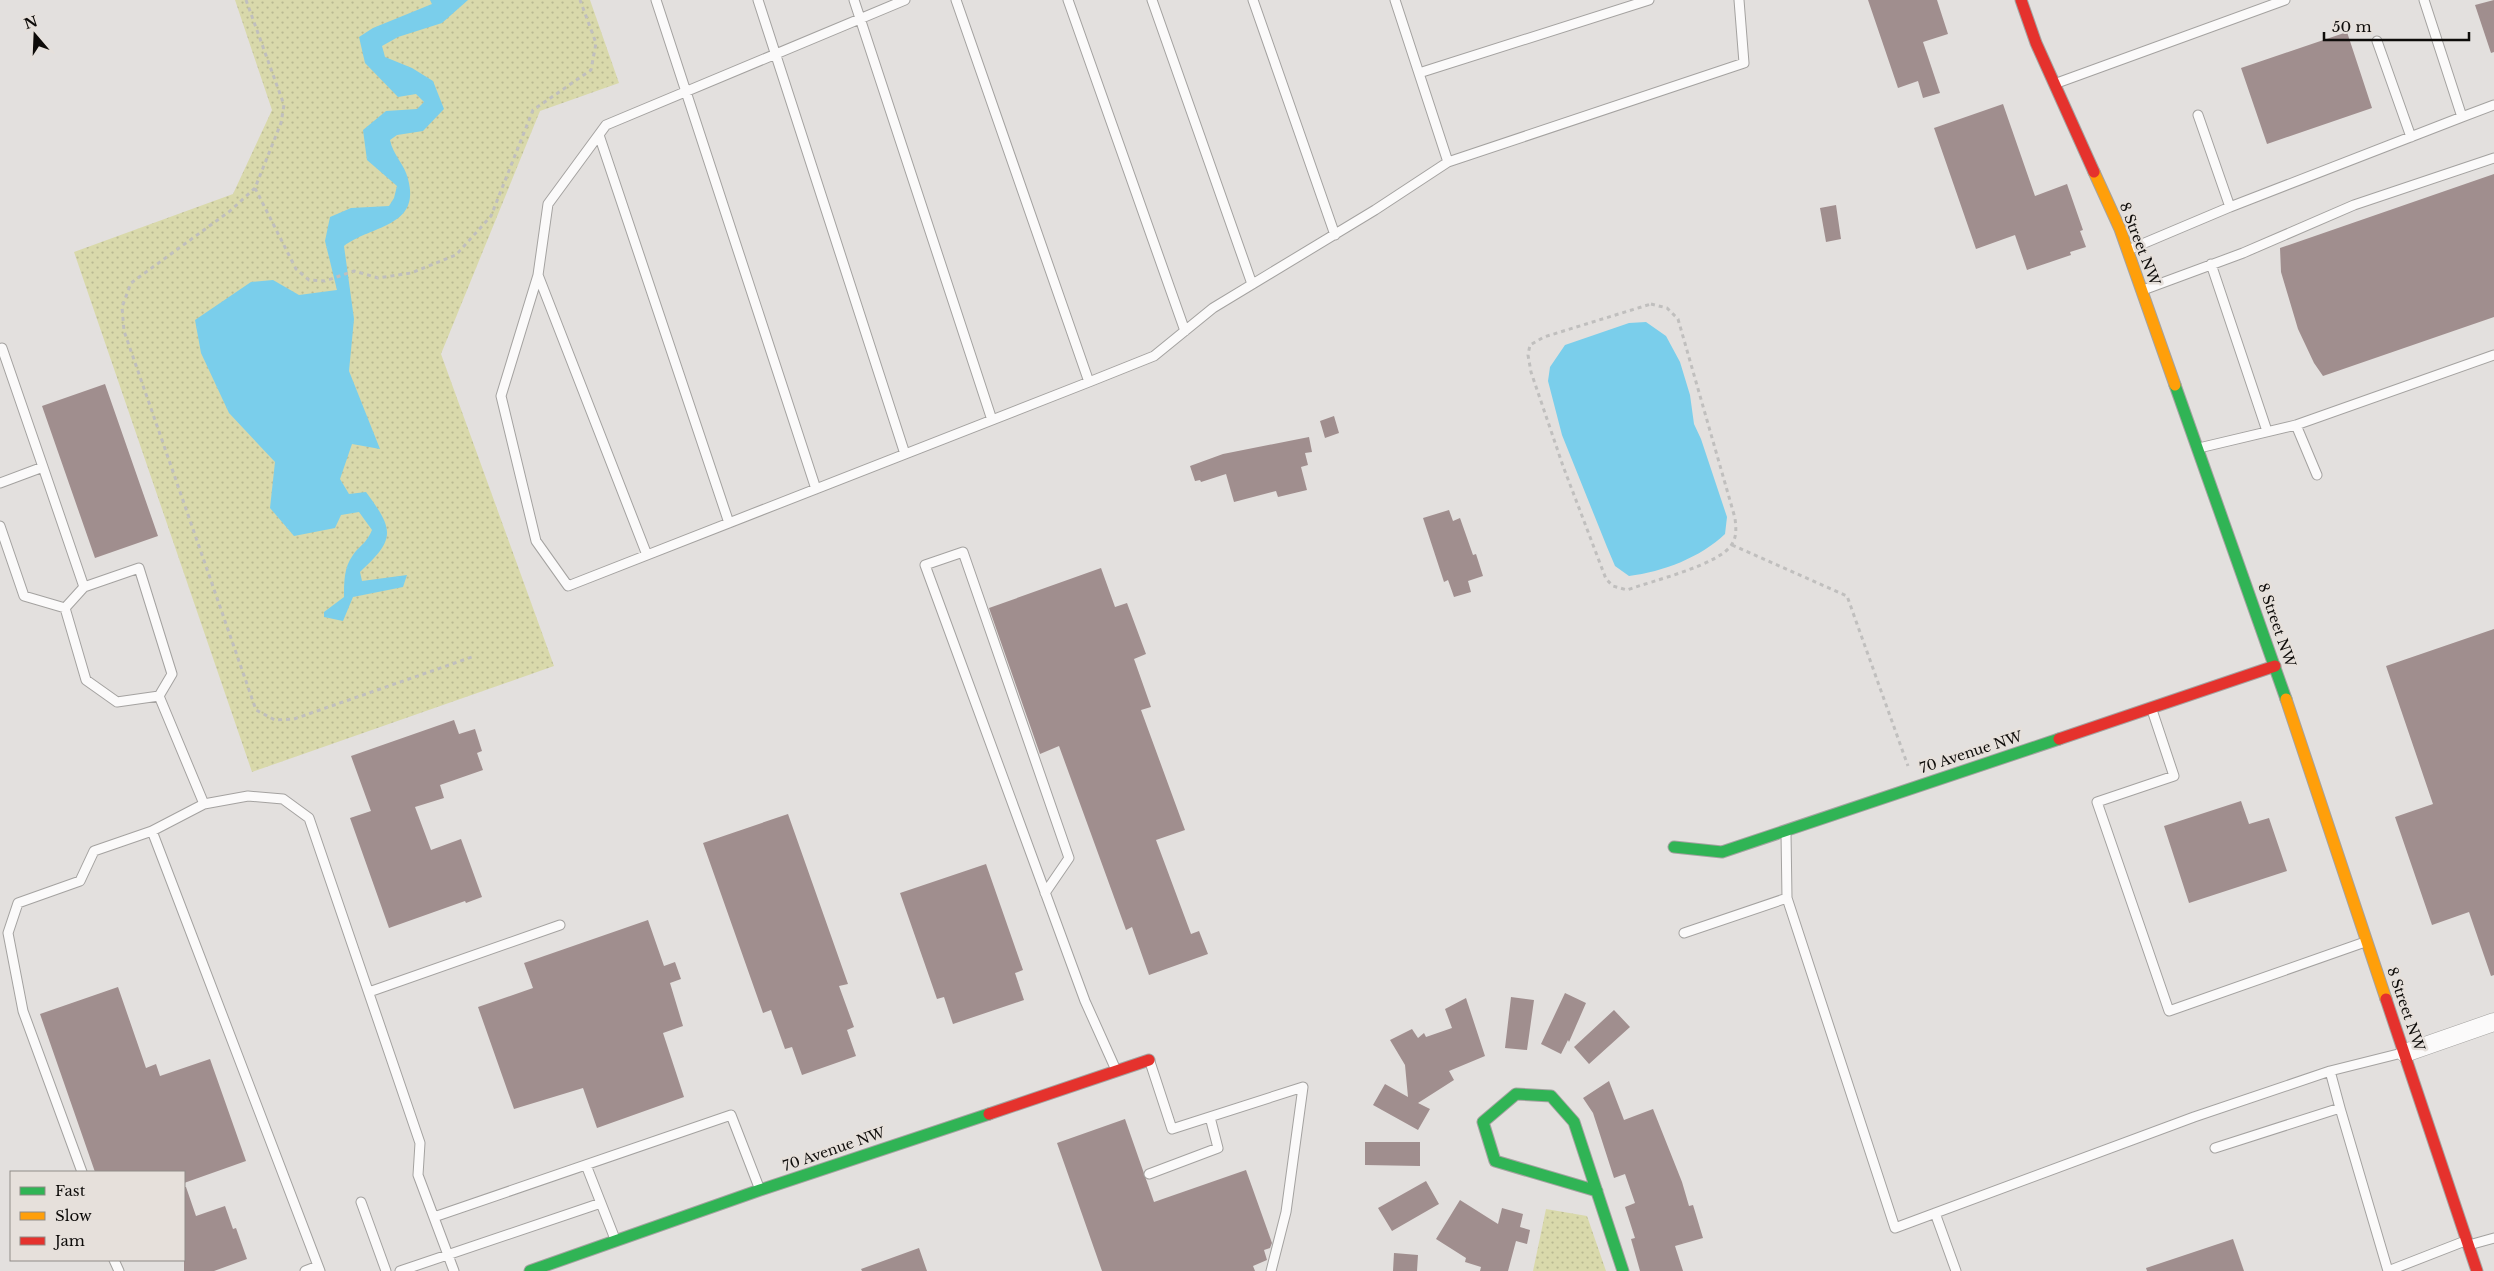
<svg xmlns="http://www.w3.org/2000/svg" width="2494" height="1271" font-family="'Libre Baskerville',serif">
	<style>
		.park { fill: url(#park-dots) }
		.water { fill: #7aceeb }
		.building { fill: #a08e8e }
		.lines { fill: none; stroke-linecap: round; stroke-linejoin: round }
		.lane-casing { stroke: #a4a2a0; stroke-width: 11 }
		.street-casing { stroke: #a4a2a0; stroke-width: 19 }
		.fast-casing { stroke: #a4a2a0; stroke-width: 13 }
		.slow-casing { stroke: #a4a2a0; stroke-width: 13 }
		.jam-casing { stroke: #a4a2a0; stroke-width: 13 }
		.path { stroke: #c0bfbe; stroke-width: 3; stroke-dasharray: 4 4; stroke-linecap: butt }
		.lane { stroke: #fbfafa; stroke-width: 9 }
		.street { stroke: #fbfafa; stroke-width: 18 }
		.fast { stroke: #30b455; stroke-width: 11 }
		.slow { stroke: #ff9f0a; stroke-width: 11 }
		.jam { stroke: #e5322d; stroke-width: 11 }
		.labels { text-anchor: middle; stroke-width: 5; stroke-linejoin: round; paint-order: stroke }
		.street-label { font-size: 14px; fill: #0e0c0a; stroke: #e6e0db }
	</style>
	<defs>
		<pattern id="park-dots" width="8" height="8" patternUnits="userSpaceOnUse" patternTransform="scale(1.25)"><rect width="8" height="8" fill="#d9d9ab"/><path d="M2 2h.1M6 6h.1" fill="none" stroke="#b9b992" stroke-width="1.8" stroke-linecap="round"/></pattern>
	</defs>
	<rect width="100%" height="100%" fill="#e3e0de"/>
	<path class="park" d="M 235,0 L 590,0 L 619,83 L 540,111 L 441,354 L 554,666 L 252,772 L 74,252 L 233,194 L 272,110 Z
		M 1546,1209 L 1587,1216 L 1606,1271 L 1533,1271 Z"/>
	<path class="water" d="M 430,0 L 468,0 L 442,23 L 398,37 L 382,46 L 385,57 L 412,68 L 433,81 L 444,109 L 423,131 L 397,135 L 390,140 C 393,155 405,165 408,179 C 421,227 372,225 344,246 L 354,319 L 349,371 L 380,449 L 352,444 L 340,479 L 349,494 L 366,492 C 394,530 396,539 360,572 L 362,581 L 407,575 L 403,587 L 353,597 L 343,621 L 324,617 L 324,612 L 344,597 C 344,582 344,567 353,555 C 361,544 366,544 372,530 L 359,512 L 341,515 L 335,528 L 294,536 L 270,508 L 275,462 L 229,413 L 201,353 L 195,320 L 251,282 L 273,280 L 299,295 L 337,290 L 325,241 L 330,217 L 351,208 L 389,206 L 394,198 L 397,186 L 367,160 L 363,130 L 386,111 L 417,109 L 424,102 L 416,94 L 398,97 L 365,63 L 359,37 L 373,28 L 432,4 Z
		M 1646,322 L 1666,336 L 1680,362 L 1690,395 L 1694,424 L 1701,439 L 1727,517 L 1725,534 C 1701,557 1663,572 1629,576 L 1615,566 L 1607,547 L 1562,435 L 1548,381 L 1550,367 L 1565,345 L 1629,323 Z"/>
	<path class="building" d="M 1868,0 L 1937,0 L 1948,34 L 1923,42 L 1940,93 L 1923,98 L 1918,81 L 1898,88 Z
		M 2494,0 L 2494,52 L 2491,53 L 2475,5 Z
		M 2347,32 L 2372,108 L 2267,144 L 2241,68 Z
		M 2003,104 L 2035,196 L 2067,184 L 2083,230 L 2080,231 L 2086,247 L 2070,252 L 2071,255 L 2027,270 L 2015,235 L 1976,249 L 1934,128 Z
		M 2494,174 L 2494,317 L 2323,376 L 2314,363 L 2298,329 L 2281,272 L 2280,248 Z
		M 1836,205 L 1841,239 L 1826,242 L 1820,208 Z
		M 105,384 L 158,536 L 95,558 L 42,406 Z
		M 1334,416 L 1339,433 L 1325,438 L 1320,421 Z
		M 1309,437 L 1312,452 L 1305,453 L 1308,465 L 1301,467 L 1307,490 L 1278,497 L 1276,491 L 1234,502 L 1226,474 L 1201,482 L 1200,480 L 1195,481 L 1190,466 L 1223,454 Z
		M 1449,510 L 1453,521 L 1460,518 L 1473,555 L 1476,554 L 1483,576 L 1468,581 L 1471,592 L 1454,597 L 1448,580 L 1444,582 L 1423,518 Z
		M 1101,568 L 1115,607 L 1127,603 L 1146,654 L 1134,659 L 1151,707 L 1141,710 L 1185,830 L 1156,840 L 1191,934 L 1199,931 L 1208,954 L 1149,975 L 1132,927 L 1126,930 L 1059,746 L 1040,754 L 989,608 Z
		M 2494,629 L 2494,975 L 2491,976 L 2469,912 L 2432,925 L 2395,817 L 2433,804 L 2386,666 Z
		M 454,720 L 459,734 L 475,729 L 482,751 L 477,753 L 483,770 L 440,785 L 444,798 L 415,807 L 431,850 L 461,839 L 482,897 L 466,903 L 465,901 L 389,928 L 350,818 L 371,811 L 351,756 Z
		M 2241,801 L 2249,824 L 2269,818 L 2287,871 L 2189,903 L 2164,826 Z
		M 788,814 L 848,984 L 839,986 L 854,1027 L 847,1030 L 856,1056 L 802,1075 L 792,1047 L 785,1049 L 771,1010 L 763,1013 L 703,843 Z
		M 986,864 L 1023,970 L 1015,973 L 1024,1000 L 953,1024 L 944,997 L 937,999 L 900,893 Z
		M 648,920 L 664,966 L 675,962 L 681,979 L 670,983 L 683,1026 L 663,1033 L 684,1097 L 597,1128 L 583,1088 L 514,1109 L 478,1007 L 533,988 L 524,963 Z
		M 118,987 L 146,1068 L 156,1064 L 160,1076 L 210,1059 L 246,1161 L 184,1183 L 184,1172 L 95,1172 L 40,1014 Z
		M 1565,993 L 1586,1003 L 1569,1042 L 1568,1040 L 1561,1054 L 1541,1044 Z
		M 1511,997 L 1534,1000 L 1527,1050 L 1505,1048 Z
		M 1466,998 L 1485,1056 L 1449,1071 L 1454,1080 L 1418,1103 L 1430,1109 L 1418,1130 L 1373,1105 L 1385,1084 L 1408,1097 L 1405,1065 L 1390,1040 L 1412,1029 L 1418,1038 L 1424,1033 L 1426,1037 L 1452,1028 L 1445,1009 Z
		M 1614,1010 L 1630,1027 L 1589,1064 L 1574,1047 Z
		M 1609,1081 L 1624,1120 L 1653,1109 L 1682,1182 L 1689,1206 L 1693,1205 L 1703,1238 L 1675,1246 L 1683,1271 L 1640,1271 L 1631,1239 L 1635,1238 L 1625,1207 L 1635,1203 L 1625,1174 L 1614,1178 L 1593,1113 L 1583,1098 Z
		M 1125,1119 L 1154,1202 L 1246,1170 L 1272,1243 L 1270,1248 L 1264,1250 L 1267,1260 L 1253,1266 L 1255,1271 L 1102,1271 L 1057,1143 Z
		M 1365,1142 L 1420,1142 L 1420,1166 L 1365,1165 Z
		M 1426,1181 L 1439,1204 L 1392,1231 L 1378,1208 Z
		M 184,1187 L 186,1187 L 196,1216 L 225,1206 L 233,1229 L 236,1228 L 247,1259 L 214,1271 L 184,1271 Z
		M 1460,1200 L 1498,1224 L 1502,1208 L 1523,1214 L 1520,1227 L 1530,1230 L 1527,1244 L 1516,1241 L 1508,1271 L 1480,1271 L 1481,1267 L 1465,1262 L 1466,1258 L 1436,1239 Z
		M 2233,1239 L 2244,1271 L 2147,1271 L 2146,1268 Z
		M 919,1248 L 927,1271 L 862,1271 L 861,1269 Z
		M 1394,1253 L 1418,1255 L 1417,1271 L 1393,1271 Z"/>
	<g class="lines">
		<defs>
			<path id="lane" d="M 656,0 L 816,489
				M 758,0 L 905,454
				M 854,0 L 992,420
				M 905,0 L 606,125 L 548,204 L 538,275 L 501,396 L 536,541 L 568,586 L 1089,382 L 956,0
				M 1068,0 L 1185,331
				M 1152,0 L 1252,284
				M 1253,0 L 1335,235
				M 2424,0 L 2462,117 L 2494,105
				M 2377,41 L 2411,137
				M 1419,73 L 1649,0
				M 2057,83 L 2285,0
				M 599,135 L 729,523
				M 1448,162 L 1744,63 L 1739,0
				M 2230,207 L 2462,117
				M 2128,250 L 2230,207 L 2198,115
				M 2211,264 L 2267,431
				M 538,275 L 647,555
				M 2143,290 L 2243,253 L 2354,205 L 2494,158
				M 1089,382 L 1154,356 L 1213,308 L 1375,210 L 1448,162 L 1395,0
				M 2296,425 L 2317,475
				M 2199,448 L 2296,425 L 2494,355
				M 43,467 L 84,587 L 65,608
				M 0,483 L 43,467 L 2,348
				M 0,526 L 24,596 L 65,608 L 86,680 L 117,702 L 159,696 L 204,804
				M 84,587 L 139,568 L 172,674 L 159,696
				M 2152,710 L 2174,776 L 2097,802 L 2169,1011 L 2365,942
				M 152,831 L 204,804 L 248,796 L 283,799 L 309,818 L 420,1143 L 418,1175 L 454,1271
				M 1786,833 L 1787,898 L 1895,1228 L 2194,1117 L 2330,1071
				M 1045,893 L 1069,858 L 963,552 L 925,565 L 1085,1001 L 1116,1070
				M 1684,933 L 1787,898
				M 369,992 L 560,925
				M 1150,1062 L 1172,1129 L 1303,1087 L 1286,1212 L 1271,1271
				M 2340,1108 L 2330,1071 L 2402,1053
				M 2215,1148 L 2340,1108 L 2388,1271
				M 586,1165 L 615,1239
				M 82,1172 L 23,1011 L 8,933 L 18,903 L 80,881 L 94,851 L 152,831 L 320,1271
				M 1149,1174 L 1218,1148 L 1210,1117
				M 361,1202 L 386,1271
				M 1935,1213 L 1956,1271
				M 434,1217 L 731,1115 L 760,1190
				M 2469,1245 L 2494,1238
				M 114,1260 L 119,1271
				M 305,1271 L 318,1266
				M 400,1271 L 601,1203
				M 2388,1271 L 2465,1241"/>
			<path id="street" d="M 2405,1053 L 2494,1022"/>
			<path id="fast" d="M 2175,385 L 2286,699
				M 1674,847 L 1722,852 L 2059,739
				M 1597,1191 L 1495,1161 L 1483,1122 L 1516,1094 L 1551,1096 L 1574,1122 L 1623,1271
				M 530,1271 L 760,1190 L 989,1114"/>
			<path id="slow" d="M 2094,172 L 2120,229 L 2175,385
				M 2286,699 L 2386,999"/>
			<path id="jam" d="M 2021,0 L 2036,43 L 2094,172
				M 2059,739 L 2275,666
				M 2386,999 L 2477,1271
				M 989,1114 L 1149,1060"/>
		</defs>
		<use href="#lane" class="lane-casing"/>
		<use href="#street" class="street-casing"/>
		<use href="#fast" class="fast-casing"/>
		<use href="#slow" class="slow-casing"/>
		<use href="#jam" class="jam-casing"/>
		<path class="path" d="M 246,0 L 284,105 L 281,123 L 255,188 L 296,269 L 309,280 L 325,281 L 354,271 L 378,278 L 411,273 L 456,255 L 491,216 L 533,110 L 591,70 L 596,43 L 580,0
			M 255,188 L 230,211 L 131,283 L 122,307 L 124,331 L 256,710 L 275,720 L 294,719 L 472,657
			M 1651,304 L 1667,308 L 1678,319 L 1735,518 C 1736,528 1737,536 1732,544 C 1720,565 1651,581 1627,590 L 1613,586 L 1606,579 L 1563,466 L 1531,372 L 1528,355 L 1530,345 L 1544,337 Z
			M 1732,545 L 1847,596 L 1908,766"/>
		<use href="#lane" class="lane"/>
		<use href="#street" class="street"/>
		<use href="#fast" class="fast"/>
		<use href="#slow" class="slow"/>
		<use href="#jam" class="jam"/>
	</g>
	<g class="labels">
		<g class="street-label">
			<text transform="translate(2140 244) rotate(69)" y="5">8 Street NW</text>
			<text transform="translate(2277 625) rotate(71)" y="5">8 Street NW</text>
			<text transform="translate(1971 752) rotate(-18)" y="5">70 Avenue NW</text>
			<text transform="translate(2406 1009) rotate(71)" y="5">8 Street NW</text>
			<text transform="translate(834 1149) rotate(-19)" y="5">70 Avenue NW</text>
		</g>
	</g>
	<rect x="10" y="1171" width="175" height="90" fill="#e6e0db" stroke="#908b87"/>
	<rect x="20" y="1187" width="25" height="8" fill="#30b455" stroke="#908b87"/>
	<text x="55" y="1196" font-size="15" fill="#0e0c0a">Fast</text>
	<rect x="20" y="1212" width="25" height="8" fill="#ff9f0a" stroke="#908b87"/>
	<text x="55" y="1221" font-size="15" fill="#0e0c0a">Slow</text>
	<rect x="20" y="1237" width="25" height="8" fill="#e5322d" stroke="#908b87"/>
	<text x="55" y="1246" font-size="15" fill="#0e0c0a">Jam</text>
	<g transform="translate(35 35) rotate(341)" stroke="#e6e0db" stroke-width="4" paint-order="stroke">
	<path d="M0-4L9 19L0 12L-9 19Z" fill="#0e0c0a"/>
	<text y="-8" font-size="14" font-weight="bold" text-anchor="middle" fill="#0e0c0a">N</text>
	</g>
	<path d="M2324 32v8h145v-8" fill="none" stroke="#0e0c0a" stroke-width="2.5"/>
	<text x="2332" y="32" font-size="15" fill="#0e0c0a" stroke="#e6e0db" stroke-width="4" paint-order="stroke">50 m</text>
</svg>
